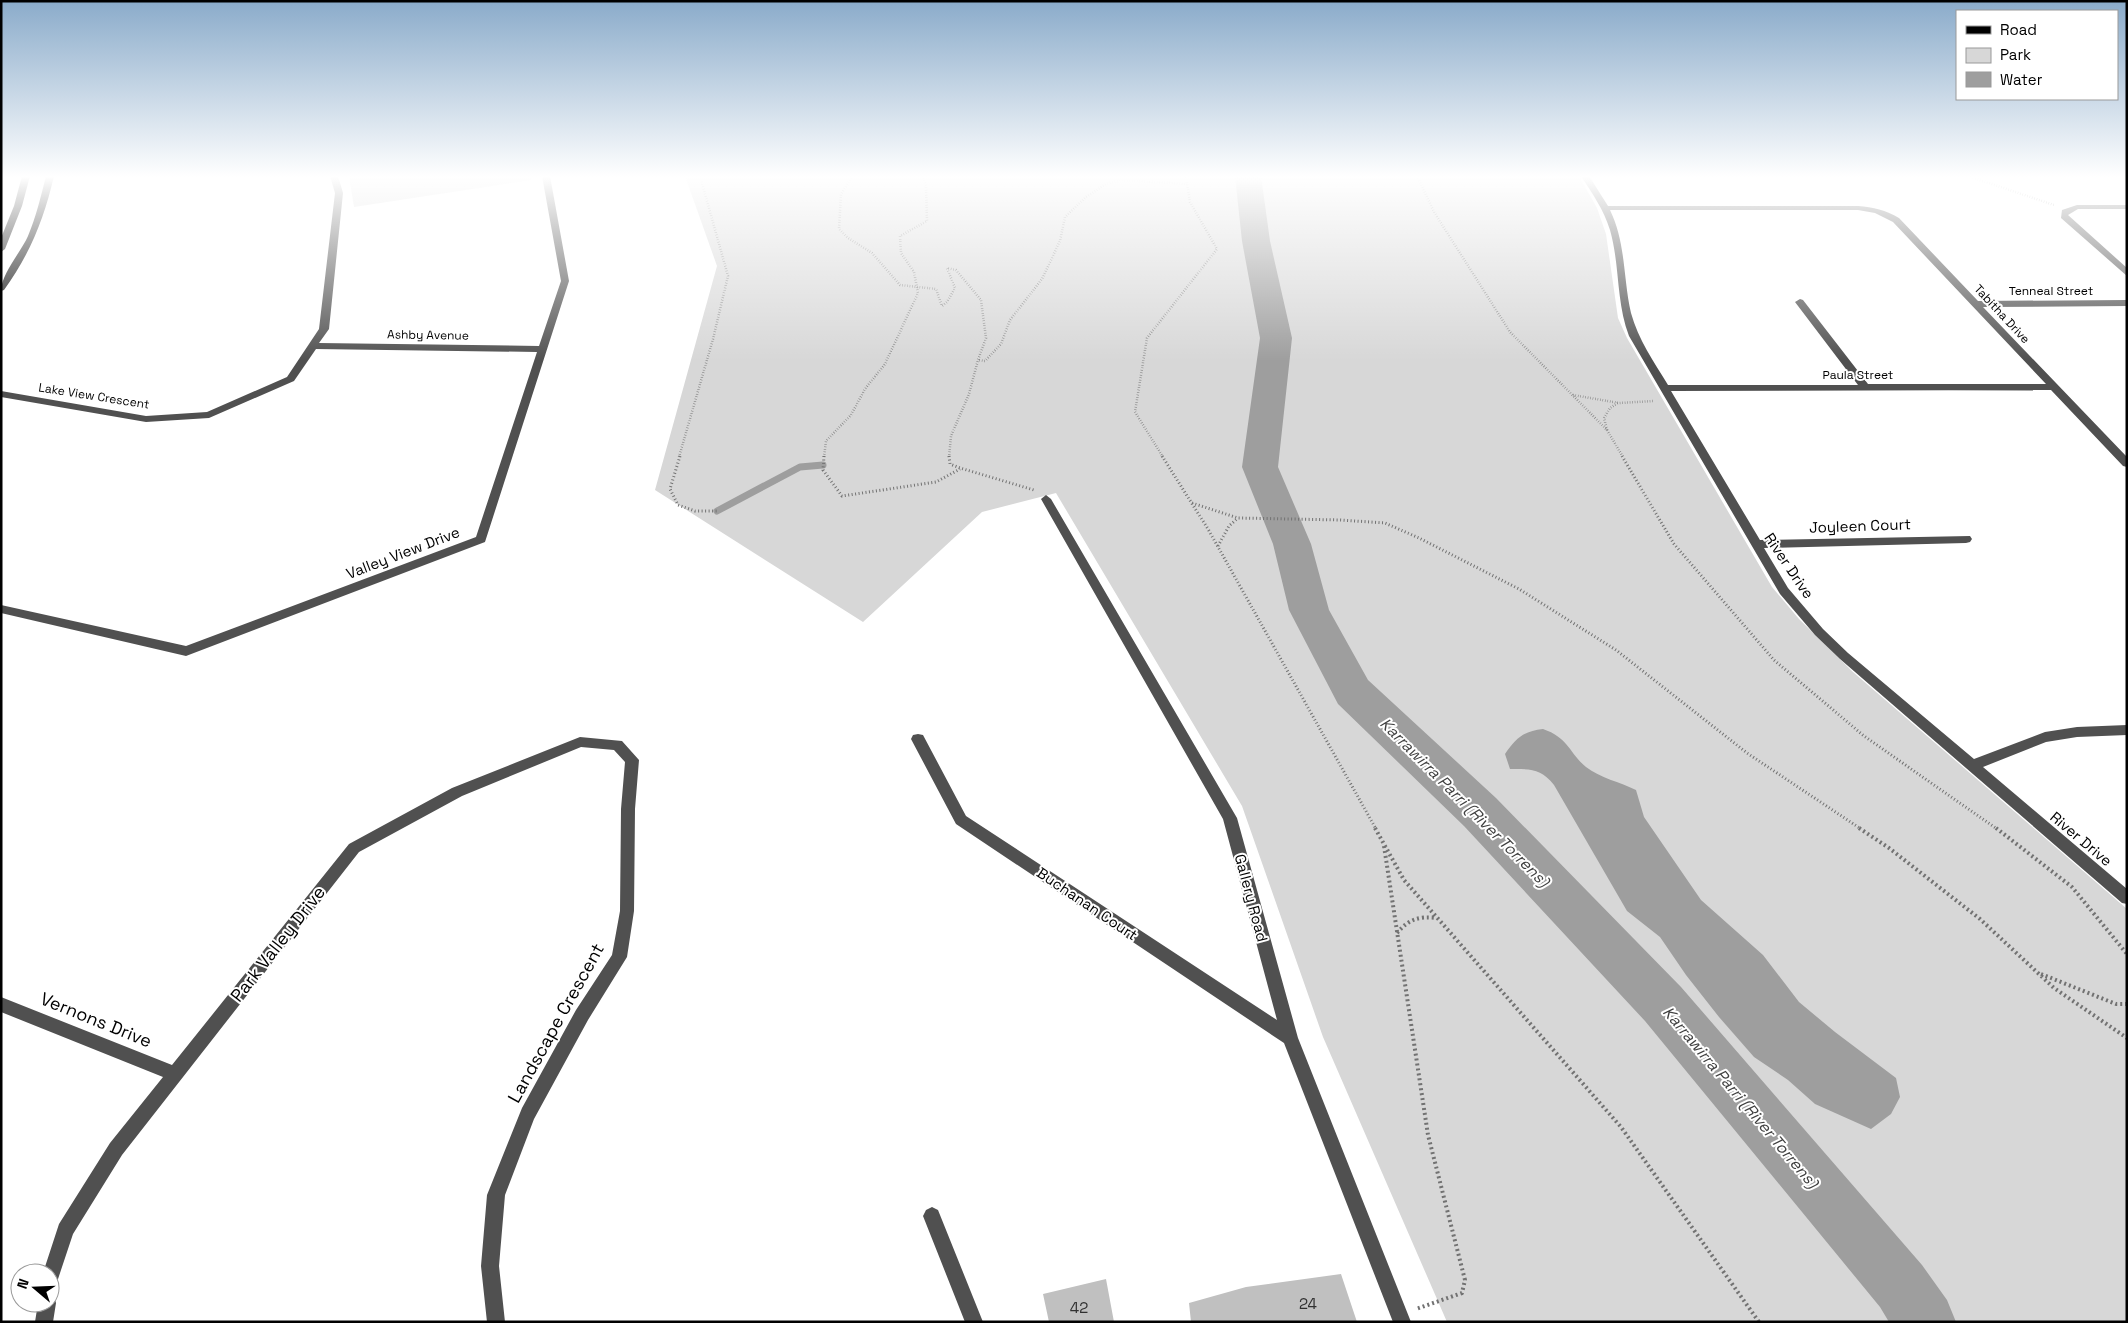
<svg xmlns="http://www.w3.org/2000/svg" width="2128" height="1323" font-family="'Space Grotesk',sans-serif">
	<style>
		.green { fill: #d7d7d7 }
		.water { fill: #9e9e9e }
		.lines { fill: none; stroke-linecap: round; stroke-linejoin: round }
		.stream { stroke: #9e9e9e; stroke-width: 7 }
		.river { fill: #9e9e9e; fill-rule: evenodd }
		.building { fill: #c0c0c0 }
		.path-far2 { stroke: #727272; stroke-width: 2.5; stroke-dasharray: 0.5 2; stroke-linecap: butt }
		.path-far1 { stroke: #727272; stroke-width: 3; stroke-dasharray: 1 2.5; stroke-linecap: butt }
		.path { stroke: #727272; stroke-width: 4; stroke-dasharray: 2 3; stroke-linecap: butt }
		.minor { fill: #505050; fill-rule: evenodd }
		.major { fill: #000; fill-rule: evenodd }
		.labels { text-anchor: middle; stroke-width: 4; stroke-linejoin: round; paint-order: stroke }
		.far-street-label { font-size: 12px; fill: #000; stroke: #fff }
		.street-label { font-size: 15px; fill: #000; stroke: #fff }
		.near-number-label { font-size: 15px; fill: #303030 }
		.water-label { font-size: 16px; font-style: italic; fill: #3f3f3f; stroke: #fff }
		.near-street-label { font-size: 18px; fill: #000; stroke: #fff }
	</style>
	<rect width="100%" height="100%" fill="#fff"/>
	<path class="green" d="M 349,176 L 530,176 L 531,180 L 354,207 Z
		M 685,176 L 1579,176 L 1597,208 L 1606,234 L 1618,318 L 1627,338 L 1772,587 L 1799,619 L 1853,672 L 2127,909 L 2127,1322 L 1447,1322 L 1323,1037 L 1242,806 L 1056,493 L 982,512 L 863,622 L 655,490 L 717,266 Z"/>
	<path class="water" d="M 1543,729 C 1569,738 1569,753 1586,767 C 1600,778 1620,782 1636,790 L 1644,817 L 1701,900 L 1763,955 L 1799,1002 L 1835,1032 L 1896,1078 L 1900,1097 L 1891,1114 L 1871,1129 L 1815,1104 L 1788,1080 L 1754,1057 L 1719,1017 L 1686,975 L 1660,937 L 1627,911 L 1554,785 C 1541,768 1530,769 1510,769 L 1505,754 C 1516,738 1524,731 1543,729 Z"/>
	<g class="lines">
		<path class="stream" d="M 717,511 L 800,467 L 823,465"/>
		<path class="river" d="M 1235,176 L 1261,176 L 1270,241 L 1292,338 L 1278,467 L 1311,544 L 1329,610 L 1368,680 L 1496,798 L 1681,987 L 1922,1265 L 1947,1300 L 1956,1322 L 1889,1322 L 1880,1307 L 1645,1021 L 1464,826 L 1338,704 L 1289,610 L 1273,544 L 1242,467 L 1260,338 L 1242,241 Z"/>
	</g>
	<path class="building" d="M 1341,1274 L 1357,1322 L 1191,1322 L 1189,1303 L 1246,1287 Z
		M 1106,1279 L 1114,1322 L 1049,1322 L 1043,1294 Z"/>
	<g class="lines">
		<path class="path-far2" d="M 853,176 L 841,194 L 839,229 L 848,238 L 872,253 L 900,285 L 936,289 L 942,306 L 947,302 L 955,288 L 947,268 L 956,270 L 981,300 L 986,338 L 978,360 L 985,361 L 1001,344 L 1010,320 L 1042,279 L 1060,241 L 1065,217 L 1086,197 L 1106,184 L 1121,180 L 1187,184
			M 1417,176 L 1434,212 L 1510,332 L 1607,430 L 1623,457
			M 1968,176 L 2054,205
			M 1573,395 L 1619,403 L 1654,401
			M 1607,430 L 1604,418 L 1610,408 L 1618,403
			M 679,457 L 713,339 L 728,276 L 700,176
			M 824,457 L 826,441 L 851,415 L 865,389 L 885,364 L 918,293 L 914,272 L 901,253 L 900,236 L 927,221 L 926,185 L 923,176
			M 949,457 L 951,436 L 969,394 L 978,360
			M 1163,457 L 1135,412 L 1147,338 L 1217,249 L 1190,202 L 1186,176"/>
		<path class="path-far1" d="M 680,456 L 670,489 L 678,505 L 695,511 L 717,511
			M 824,456 L 823,470 L 842,496 L 936,482 L 960,469
			M 949,456 L 950,464 L 960,468 L 1034,490
			M 1162,456 L 1208,529 L 1376,829
			M 1622,456 L 1674,544 L 1774,660 L 1864,736 L 1997,829
			M 1192,503 L 1238,518 L 1341,520 L 1385,523 L 1419,538 L 1519,589 L 1616,650 L 1747,753 L 1861,829
			M 1218,546 L 1229,526 L 1238,518"/>
		<path class="path" d="M 1375,828 L 1404,880 L 1621,1127 L 1759,1322
			M 1859,828 L 1889,848 L 1980,919 L 2054,988 L 2127,1038
			M 1996,828 L 2072,887 L 2127,954
			M 1384,846 L 1428,1135 L 1465,1280 L 1462,1293 L 1416,1309
			M 1397,933 C 1409,919 1419,916 1437,918
			M 2041,974 L 2116,1004 L 2127,1004"/>
		<path class="minor" d="M 330,176 L 338,176 L 343,193 L 329,329 L 319,343 L 539,346 L 561,281 L 542,176 L 550,176 L 569,281 L 485,542 L 186,656 L 1,613 L 1,605 L 186,646 L 476,537 L 537,352 L 316,349 L 294,381 L 209,418 L 146,422 L 1,397 L 1,391 L 146,416 L 207,412 L 287,377 L 319,329 L 335,193 Z
			M 1581,176 L 1589,176 L 1608,206 L 1858,206 C 1873,207 1886,210 1899,218 L 1978,301 L 2127,300 L 2127,306 L 1983,307 L 2127,457 L 2127,467 L 2123,466 L 2051,390 L 1671,391 L 1760,540 L 1970,536 L 1972,539 L 1970,542 L 1966,543 L 1764,548 L 1788,588 L 1823,629 L 1848,653 L 1974,759 L 2045,732 L 2077,727 L 2127,725 L 2127,735 L 2077,737 L 2046,742 L 1983,767 L 2127,889 L 2127,904 L 2122,903 L 1840,659 L 1815,635 L 1780,594 L 1629,336 C 1616,302 1620,265 1610,230 C 1604,210 1592,193 1581,176 ZM 1610,210 L 1858,210 L 1875,213 L 1893,222 L 2046,384 L 1868,384 L 1803,300 L 1800,299 L 1795,302 L 1858,385 L 1668,385 C 1654,362 1638,339 1631,313 C 1623,278 1626,243 1610,210 Z
			M 2077,205 L 2127,205 L 2127,209 L 2078,209 L 2068,215 L 2127,268 L 2127,276 L 2061,218 L 2062,210 Z
			M 1046,495 L 1051,499 L 1237,818 L 1298,1038 L 1411,1322 L 1393,1322 L 1284,1043 L 956,824 L 911,739 L 913,735 L 918,734 L 923,735 L 966,816 L 1277,1020 L 1223,819 L 1041,499 Z
			M 580,737 L 622,741 L 639,760 L 635,809 L 634,911 L 627,957 L 588,1020 L 534,1119 L 505,1195 L 499,1266 L 505,1322 L 487,1322 L 481,1266 L 487,1195 L 522,1108 L 576,1010 L 612,955 L 620,911 L 621,809 L 625,762 L 614,750 L 581,747 L 462,796 L 359,852 L 122,1155 L 73,1234 L 56,1285 L 50,1288 L 50,1273 L 43,1273 L 59,1224 L 110,1143 L 163,1077 L 1,1012 L 1,997 L 172,1065 L 349,844 L 452,788 Z
			M 932,1207 L 938,1210 L 983,1322 L 965,1322 L 923,1216 L 926,1210 Z
			M 50,1295 L 54,1296 L 56,1303 L 53,1322 L 35,1322 L 38,1303 L 50,1303 Z"/>
		<path class="major" d="M 22,176 L 30,176 L 22,206 L 5,249 L 1,252 L 1,238 L 14,206 Z
			M 46,176 L 54,176 C 44,219 30,254 4,290 L 1,291 C 1,274 21,252 28,236 C 36,217 41,196 46,176 Z"/>
	</g>
	<linearGradient id="sky" x2="0" y2="1"><stop stop-color="#8aabca"/><stop offset="0.49" stop-color="#fff"/><stop offset="1" stop-color="#fff" stop-opacity="0"/></linearGradient>
	<rect width="2128" height="361" fill="url(#sky)"/>
	<g class="labels">
		<g class="far-street-label">
			<text x="2051" y="295">Tenneal Street</text>
			<text transform="translate(2002 314) rotate(47)" y="4">Tabitha Drive</text>
			<text transform="translate(428 335) rotate(1)" y="4">Ashby Avenue</text>
			<text x="1858" y="379">Paula Street</text>
			<text transform="translate(94 396) rotate(9)" y="4">Lake View Crescent</text>
		</g>
		<g class="street-label">
			<text transform="translate(1860 526) rotate(-2)" y="5">Joyleen Court</text>
			<text transform="translate(403 553) rotate(-21)" y="5">Valley View Drive</text>
			<text transform="translate(1789 566) rotate(56)" y="5">River Drive</text>
			<text transform="translate(2081 839) rotate(40)" y="5">River Drive</text>
			<text transform="translate(1251 898) rotate(75)" y="5">Gallery Road</text>
			<text transform="translate(1087 904) rotate(34)" y="5">Buchanan Court</text>
		</g>
		<g class="near-number-label">
			<text x="1308" y="1309">24</text>
			<text x="1079" y="1313">42</text>
		</g>
		<g class="water-label">
			<text transform="translate(1465 802) rotate(45)" y="6">Karrawirra Parri (River Torrens)</text>
			<text transform="translate(1741 1097) rotate(50)" y="6">Karrawirra Parri (River Torrens)</text>
		</g>
		<g class="near-street-label">
			<text transform="translate(278 944) rotate(-52)" y="6">Park Valley Drive</text>
			<text transform="translate(96 1020) rotate(22)" y="6">Vernons Drive</text>
			<text transform="translate(556 1023) rotate(-61)" y="6">Landscape Crescent</text>
		</g>
	</g>
	<rect width="2128" height="1323" fill="none" stroke="#000000" stroke-width="5"/>
	<rect x="1956" y="10" width="162" height="90" fill="#ffffff" stroke="#999999"/>
	<rect x="1966" y="26" width="25" height="8" fill="#000000" stroke="#999999"/>
	<text x="2000" y="35" font-size="15" fill="#000000">Road</text>
	<rect x="1966" y="48" width="25" height="15" fill="#d7d7d7" stroke="#999999"/>
	<text x="2000" y="60" font-size="15" fill="#000000">Park</text>
	<rect x="1966" y="72" width="25" height="15" fill="#9e9e9e" stroke="#999999"/>
	<text x="2000" y="85" font-size="15" fill="#000000">Water</text>
	<g transform="translate(35 1288) rotate(289)"><circle r="24" fill="#ffffff" stroke="#999999"/>
	<path d="M0-4L9 19L0 12L-9 19Z" fill="#000000"/>
	<text y="-8" font-size="14" font-weight="bold" text-anchor="middle" fill="#000000">N</text>
	</g>
</svg>
